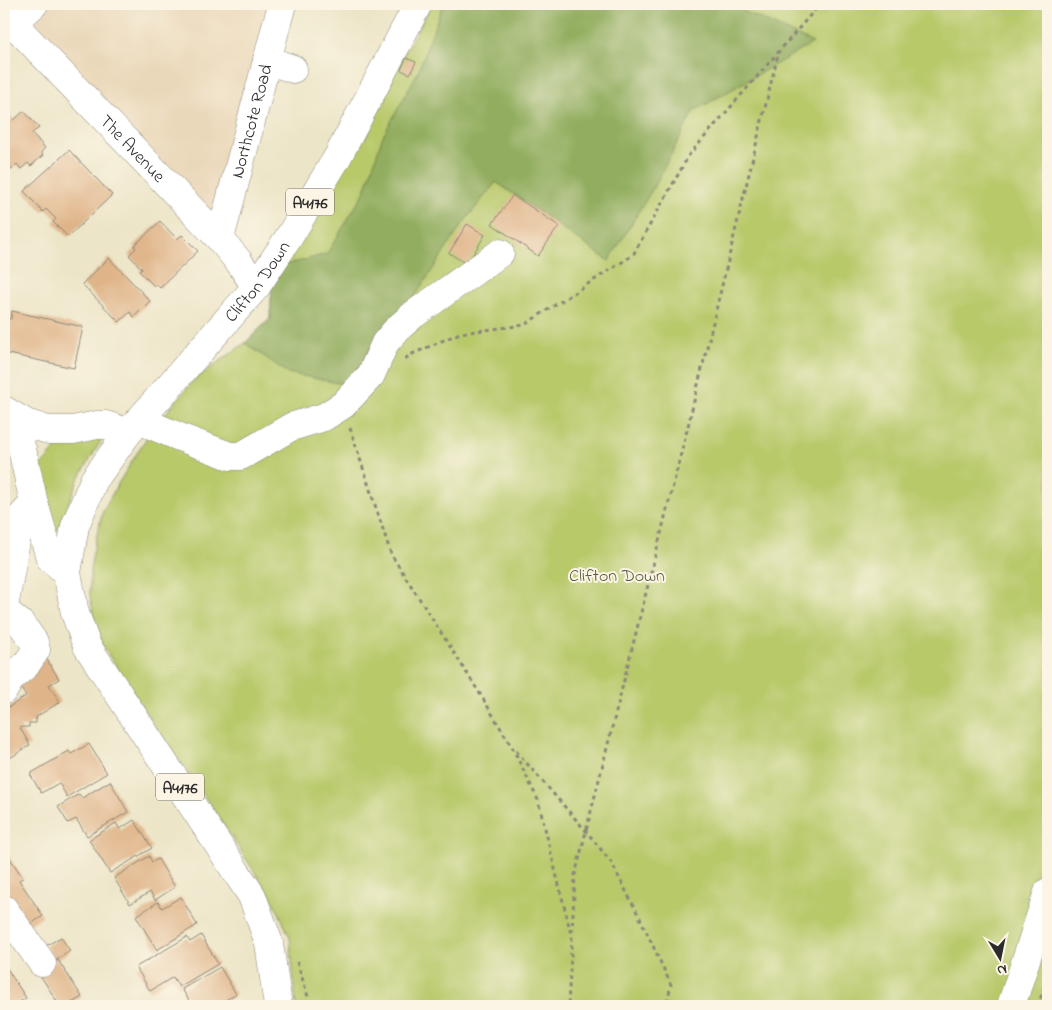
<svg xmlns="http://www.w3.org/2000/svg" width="1052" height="1010" font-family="'Indie Flower',sans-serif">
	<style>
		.built { fill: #ead8ba }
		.green { fill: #b8c96b; stroke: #727a4b }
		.forest { fill: #92ad5f; stroke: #5e6c45 }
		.building { fill: #dfb488 }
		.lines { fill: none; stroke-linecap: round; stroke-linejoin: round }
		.minor-casing { stroke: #8c8879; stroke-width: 29 }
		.major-casing { stroke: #8c8879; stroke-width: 29 }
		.path { stroke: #8c8879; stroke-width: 3; stroke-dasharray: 4 4; stroke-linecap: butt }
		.minor { stroke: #fff; stroke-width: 28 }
		.major { stroke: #fff; stroke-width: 28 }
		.labels { text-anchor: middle; stroke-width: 4; stroke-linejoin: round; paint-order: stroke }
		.shield { fill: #fcf5e5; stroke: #6a6863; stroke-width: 1 }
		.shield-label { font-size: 16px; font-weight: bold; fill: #2b2b2b }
		.street-label { font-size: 18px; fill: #2b2b2b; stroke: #fcf5e5 }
		.park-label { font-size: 18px; fill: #555a3e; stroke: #fcf5e5 }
	</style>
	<rect width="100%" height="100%" fill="#fcf5e5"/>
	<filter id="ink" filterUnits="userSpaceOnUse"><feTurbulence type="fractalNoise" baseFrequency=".02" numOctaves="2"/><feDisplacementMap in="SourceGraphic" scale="10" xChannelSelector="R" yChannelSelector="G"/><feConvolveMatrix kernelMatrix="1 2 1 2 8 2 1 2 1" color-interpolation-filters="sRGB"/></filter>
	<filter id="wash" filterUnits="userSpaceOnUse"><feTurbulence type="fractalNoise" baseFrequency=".0096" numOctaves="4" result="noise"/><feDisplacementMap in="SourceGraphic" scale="20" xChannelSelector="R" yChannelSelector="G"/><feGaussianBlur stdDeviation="1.12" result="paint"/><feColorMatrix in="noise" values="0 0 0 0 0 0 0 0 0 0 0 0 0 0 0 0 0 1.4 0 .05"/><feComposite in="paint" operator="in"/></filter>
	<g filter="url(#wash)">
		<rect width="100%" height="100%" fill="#ece5c7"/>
		<path class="built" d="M 4,4 L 274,4 L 212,223 Z"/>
		<path class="green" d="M 432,4 L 1048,4 L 1048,1006 L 296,1006 L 290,938 L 280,915 L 270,895 L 201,791 L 156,728 L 104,648 L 95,622 L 90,596 L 90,569 L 95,542 L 103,511 L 115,489 L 140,448 L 155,426 L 194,380 L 245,343 L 270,319 L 272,286 Z
			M 98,437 L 102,439 L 78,480 L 57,531 L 52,528 L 39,468 L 64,440 Z"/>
		<path class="forest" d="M 443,4 L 728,4 L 813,43 L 694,111 L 656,183 L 609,261 L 496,182 L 464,222 L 408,307 L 379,335 L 348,385 L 288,373 L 245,343 L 270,319 L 272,286 L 285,265 L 327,254 L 365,191 L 382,138 L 418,72 Z"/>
		<g id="blocks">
			<path class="building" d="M 406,58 L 416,62 L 410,74 L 401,70 Z
				M 24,111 L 39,128 L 32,133 L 45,148 L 41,152 L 43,155 L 31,166 L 28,163 L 21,169 L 17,164 L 11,170 L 4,162 L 4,130 L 7,127 L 4,124 L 11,117 L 14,120 Z
				M 69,150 L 112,195 L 68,237 L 53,222 L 56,219 L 46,209 L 43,212 L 24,191 Z
				M 513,195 L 559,226 L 538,256 L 492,224 Z
				M 160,221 L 177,239 L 182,235 L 198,251 L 160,288 L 156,284 L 154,286 L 139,271 L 142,269 L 129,255 L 136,248 L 134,246 Z
				M 467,224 L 485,235 L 467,264 L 449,253 Z
				M 109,258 L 150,301 L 134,317 L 130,312 L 119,322 L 82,284 Z
				M 12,311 L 83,327 L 74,368 L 4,353 L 6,339 L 4,338 L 4,317 L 11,319 Z
				M 46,658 L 59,679 L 49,685 L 60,702 L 36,717 L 36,723 L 29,723 L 29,727 L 22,727 L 20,728 L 30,745 L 4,762 L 4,710 L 26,696 L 14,678 Z
				M 89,744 L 107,773 L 67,797 L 59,783 L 41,793 L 30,774 L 69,751 L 71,754 Z
				M 110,781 L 128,812 L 87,836 L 76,819 L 68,823 L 58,807 L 79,794 L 82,798 Z
				M 134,820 L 152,848 L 110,873 L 89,840 L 116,823 L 120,829 Z
				M 4,849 L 23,878 L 19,880 L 43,916 L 29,925 L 4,888 Z
				M 149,856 L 152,862 L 158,859 L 175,887 L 155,900 L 150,892 L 130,904 L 114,878 Z
				M 181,897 L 197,925 L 157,950 L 136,916 L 158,902 L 162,908 Z
				M 201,935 L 218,964 L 179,987 L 173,977 L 150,991 L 136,967 L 187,937 L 190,942 Z
				M 61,937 L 70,951 L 55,961 L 46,946 Z
				M 58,960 L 82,997 L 66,1006 L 60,1006 L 38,972 Z
				M 4,964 L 26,998 L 14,1006 L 4,1006 Z
				M 220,967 L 236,994 L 224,1001 L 227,1006 L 182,1006 L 190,1002 L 182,989 Z"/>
		</g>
	</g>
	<g filter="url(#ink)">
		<use href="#blocks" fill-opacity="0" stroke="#8c8879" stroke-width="1"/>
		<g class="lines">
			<defs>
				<g id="minor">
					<path id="s1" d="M 4,14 L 220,239 L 239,262 L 256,287"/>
					<path d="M 13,23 L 34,4"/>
					<path d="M 267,60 L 293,69"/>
					<path id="s2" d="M 220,239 L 282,4"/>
					<path d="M 139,420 L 182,438 L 230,456 L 241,456 L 291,427 L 324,417 L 343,405 L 371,375 L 385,343 L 397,329 L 413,315 L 500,253"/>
					<path d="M 4,608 L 20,518 L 34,503"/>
					<path d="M 4,610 L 22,625 L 34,642 L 36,650 L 26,665 L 12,677 L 4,690"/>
					<path d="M 4,909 L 42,963"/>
					<path d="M 1011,1006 L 1048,892"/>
				</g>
				<g id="major">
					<path d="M 4,410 L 26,423 L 48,430 L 73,430 L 97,425 L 106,425 L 118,429 L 127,434"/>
					<path d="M 4,417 L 15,429 L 22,449 L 34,503 L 50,558 L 67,573"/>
					<path id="s3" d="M 278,1006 L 269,943 L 252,896 L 87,646 L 75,613 L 67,573 L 75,526 L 94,480 L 127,434 L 256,287 L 289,237 L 337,158 L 418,4"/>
				</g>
			</defs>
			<use href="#minor" class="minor-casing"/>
			<use href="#major" class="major-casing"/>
			<path class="path" d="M 405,359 L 410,355 L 460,333 L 524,325 L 633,255 L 689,155 L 820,4
				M 350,428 L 391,554 L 482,697 L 512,747 L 538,800 L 572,938 L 568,1006
				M 516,751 L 586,831 L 611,862 L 642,922 L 671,985 L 666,1006
				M 572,932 L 575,875 L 688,426 L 778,54
				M 297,962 L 311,1006
				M 1038,1006 L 1044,988"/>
			<use href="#minor" class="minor"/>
			<use href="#major" class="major"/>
		</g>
	</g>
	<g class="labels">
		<g class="shield">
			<rect x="286" y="188.5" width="48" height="27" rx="4"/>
			<rect x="156" y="773.5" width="48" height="27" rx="4"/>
		</g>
		<g class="shield-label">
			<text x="310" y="208">A4176</text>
			<text x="180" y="793">A4176</text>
		</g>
		<g class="street-label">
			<text dy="6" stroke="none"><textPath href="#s2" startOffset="122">Northcote Road</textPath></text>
			<text dy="6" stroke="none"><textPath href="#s1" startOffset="186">The Avenue</textPath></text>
			<text dy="6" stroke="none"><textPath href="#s3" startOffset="844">Clifton Down</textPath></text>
		</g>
		<g class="park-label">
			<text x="617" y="581">Clifton Down</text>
		</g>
	</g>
	<rect width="1052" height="1010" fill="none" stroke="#fcf5e5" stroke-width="20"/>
	<g transform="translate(1000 958) rotate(170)" stroke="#fcf5e5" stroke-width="4" paint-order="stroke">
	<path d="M0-4L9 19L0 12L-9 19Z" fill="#2b2b2b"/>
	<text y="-8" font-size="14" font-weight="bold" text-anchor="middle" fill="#2b2b2b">N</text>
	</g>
</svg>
